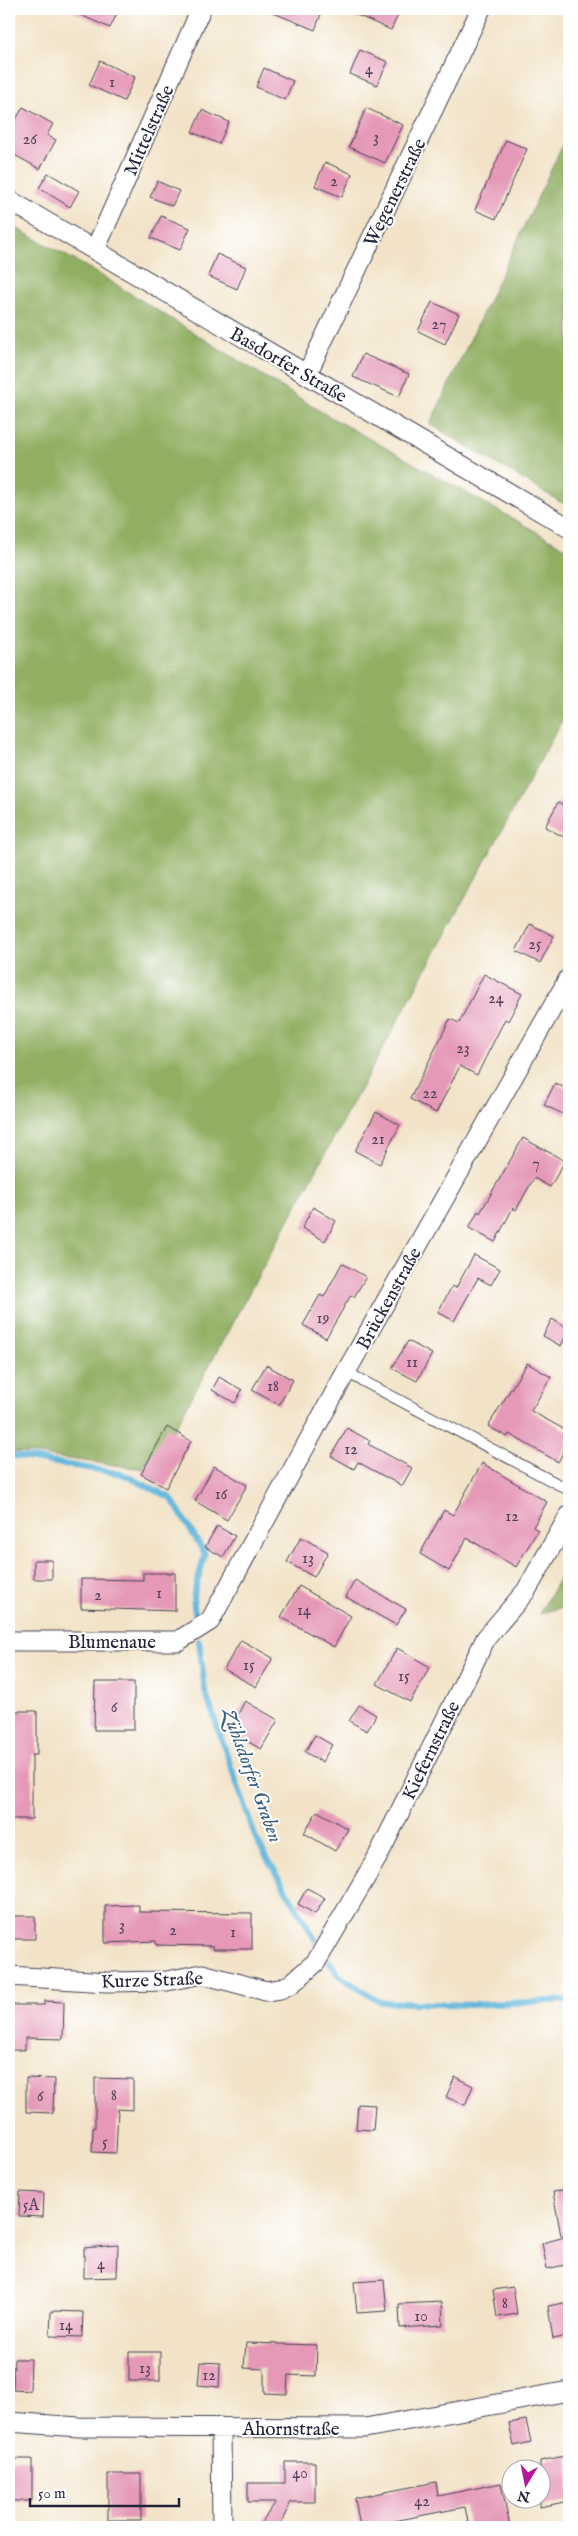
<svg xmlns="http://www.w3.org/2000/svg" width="578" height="2536" font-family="'IM FELL English',serif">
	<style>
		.forest { fill: #90af62; stroke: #59684e }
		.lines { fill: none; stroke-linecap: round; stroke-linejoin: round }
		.stream { stroke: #5db5da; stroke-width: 6 }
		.building { fill: #e599b7 }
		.lane-casing { stroke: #413f50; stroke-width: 12 }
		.street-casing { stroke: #413f50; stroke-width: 21 }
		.lane { stroke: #fff; stroke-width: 10 }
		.street { stroke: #fff; stroke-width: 19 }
		.labels { text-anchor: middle; stroke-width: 4; stroke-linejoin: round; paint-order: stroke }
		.number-label { font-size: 16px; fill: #53405a }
		.street-label { font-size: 19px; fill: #22223b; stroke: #fff }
		.water-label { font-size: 20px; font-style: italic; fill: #3a5d7b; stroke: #fff }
	</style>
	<rect width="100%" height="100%" fill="#fff"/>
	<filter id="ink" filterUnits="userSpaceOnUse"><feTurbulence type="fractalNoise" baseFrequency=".02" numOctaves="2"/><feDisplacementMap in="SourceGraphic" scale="10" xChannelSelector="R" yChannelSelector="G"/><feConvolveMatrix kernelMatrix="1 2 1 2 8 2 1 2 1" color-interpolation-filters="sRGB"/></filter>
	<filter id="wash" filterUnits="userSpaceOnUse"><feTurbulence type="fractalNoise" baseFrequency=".0096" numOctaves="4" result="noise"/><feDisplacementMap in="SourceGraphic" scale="20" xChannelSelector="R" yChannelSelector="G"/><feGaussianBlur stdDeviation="1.12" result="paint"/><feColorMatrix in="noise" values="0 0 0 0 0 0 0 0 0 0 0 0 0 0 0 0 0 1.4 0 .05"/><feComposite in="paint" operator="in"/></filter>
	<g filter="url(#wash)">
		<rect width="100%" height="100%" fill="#f2e3c8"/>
		<path class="forest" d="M 569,132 L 569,507 L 430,424 Z
			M 9,224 L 94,271 L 325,414 L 569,550 L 569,708 L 152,1470 L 9,1451 Z
			M 569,1562 L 569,1605 L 539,1614 Z"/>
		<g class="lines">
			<path class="stream" d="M 9,1455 L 122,1474 L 171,1498 L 205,1554 L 193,1597 L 195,1613
				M 199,1641 L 205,1691 L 256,1839 L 315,1939
				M 330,1962 L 338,1975 L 381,2002 L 471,2005 L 569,2000"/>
		</g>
		<g id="blocks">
			<path class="building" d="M 67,9 L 119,9 L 110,28 Z
				M 264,9 L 308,9 L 321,14 L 315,30 Z
				M 343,9 L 401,9 L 391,30 Z
				M 360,50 L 388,62 L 377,85 L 350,74 Z
				M 100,61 L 135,77 L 124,101 L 89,85 Z
				M 264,68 L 293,81 L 285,100 L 256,87 Z
				M 23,107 L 53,124 L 47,135 L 56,140 L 40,169 L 9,152 L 9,132 Z
				M 366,108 L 403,125 L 385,163 L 349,147 Z
				M 202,110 L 229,122 L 219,144 L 192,132 Z
				M 506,140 L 527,149 L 496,219 L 475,210 Z
				M 325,162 L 352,174 L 342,197 L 315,186 Z
				M 48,173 L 79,191 L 70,207 L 39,188 Z
				M 157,181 L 179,191 L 172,206 L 150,197 Z
				M 161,216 L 190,228 L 180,250 L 151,238 Z
				M 217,254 L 246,267 L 237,289 L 208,276 Z
				M 432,302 L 459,314 L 445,344 L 418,331 Z
				M 363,354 L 409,374 L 399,397 L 353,377 Z
				M 558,802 L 569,808 L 569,827 L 564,837 L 545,827 Z
				M 530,924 L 554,936 L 540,963 L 516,951 Z
				M 484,974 L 522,994 L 508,1021 L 505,1019 L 477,1075 L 460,1066 L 436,1113 L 410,1099 L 450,1019 L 459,1023 Z
				M 555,1083 L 569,1090 L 569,1107 L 565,1115 L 544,1105 Z
				M 376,1112 L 400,1125 L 380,1164 L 355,1151 Z
				M 523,1138 L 565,1161 L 550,1187 L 534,1178 L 516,1210 L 513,1208 L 495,1242 L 469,1228 L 478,1211 L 480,1213 Z
				M 313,1207 L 336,1221 L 325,1241 L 302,1228 Z
				M 474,1255 L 500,1269 L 491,1285 L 478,1278 L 454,1321 L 438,1312 L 452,1286 L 456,1288 Z
				M 342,1263 L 366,1277 L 354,1297 L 351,1295 L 326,1338 L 303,1325 L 320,1295 L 324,1297 Z
				M 552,1319 L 569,1329 L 561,1346 L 543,1336 Z
				M 408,1341 L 432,1354 L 417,1381 L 392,1368 Z
				M 527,1363 L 551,1377 L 531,1411 L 569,1432 L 569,1442 L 558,1462 L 509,1434 L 507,1437 L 488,1426 Z
				M 266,1365 L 293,1380 L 279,1405 L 252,1390 Z
				M 219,1377 L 242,1390 L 235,1403 L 212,1390 Z
				M 167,1427 L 191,1441 L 166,1488 L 141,1474 Z
				M 347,1428 L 370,1441 L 368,1444 L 412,1468 L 402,1486 L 358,1462 L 354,1469 L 331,1456 Z
				M 482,1463 L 547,1502 L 533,1527 L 538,1530 L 516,1567 L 467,1538 L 449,1571 L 420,1554 L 444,1510 L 453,1515 Z
				M 214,1466 L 247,1485 L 227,1520 L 195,1501 Z
				M 217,1526 L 235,1536 L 223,1557 L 205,1547 Z
				M 301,1537 L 328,1552 L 314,1577 L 287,1562 Z
				M 34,1560 L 52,1560 L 52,1579 L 34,1579 Z
				M 143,1573 L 175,1573 L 175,1611 L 81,1608 L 81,1579 L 143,1580 Z
				M 355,1580 L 406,1609 L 396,1625 L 346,1597 Z
				M 299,1586 L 351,1616 L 334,1647 L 281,1617 Z
				M 241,1640 L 273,1658 L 256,1687 L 224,1669 Z
				M 397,1648 L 430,1667 L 410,1702 L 377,1684 Z
				M 95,1682 L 134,1682 L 134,1730 L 94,1730 Z
				M 245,1701 L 278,1720 L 261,1749 L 229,1731 Z
				M 359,1705 L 376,1715 L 367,1731 L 349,1721 Z
				M 9,1711 L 37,1711 L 37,1755 L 32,1755 L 32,1819 L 9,1819 Z
				M 315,1735 L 332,1745 L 322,1762 L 305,1752 Z
				M 317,1811 L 348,1829 L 335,1851 L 304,1833 Z
				M 307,1888 L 325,1898 L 315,1914 L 298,1904 Z
				M 139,1905 L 139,1912 L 252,1913 L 252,1949 L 213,1949 L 213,1946 L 156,1945 L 156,1941 L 105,1943 L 105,1906 Z
				M 9,1916 L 35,1916 L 35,1939 L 9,1939 Z
				M 44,2001 L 64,2002 L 63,2039 L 25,2038 L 25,2050 L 9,2050 L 9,2005 L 44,2005 Z
				M 455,2077 L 473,2086 L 465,2105 L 446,2097 Z
				M 26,2078 L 54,2079 L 53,2113 L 26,2112 Z
				M 95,2078 L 133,2079 L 133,2110 L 118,2109 L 116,2153 L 92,2152 L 93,2128 L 95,2128 Z
				M 358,2104 L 375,2105 L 373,2130 L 356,2129 Z
				M 569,2189 L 569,2235 L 561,2236 L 553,2192 Z
				M 20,2192 L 44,2193 L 43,2217 L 19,2216 Z
				M 569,2236 L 569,2264 L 547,2269 L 542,2243 Z
				M 118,2245 L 117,2277 L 84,2278 L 84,2248 Z
				M 384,2280 L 387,2311 L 357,2313 L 354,2282 Z
				M 513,2287 L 517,2314 L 497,2317 L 493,2290 Z
				M 442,2302 L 443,2325 L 400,2328 L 399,2304 Z
				M 569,2302 L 569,2336 L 553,2339 L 548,2306 Z
				M 51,2311 L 83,2312 L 82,2337 L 50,2336 Z
				M 246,2343 L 317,2345 L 316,2376 L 288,2375 L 287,2394 L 264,2393 L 264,2369 L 244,2368 Z
				M 129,2352 L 160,2352 L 160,2381 L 129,2381 Z
				M 14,2359 L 31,2359 L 30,2391 L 13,2390 Z
				M 200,2362 L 220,2363 L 219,2387 L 198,2385 Z
				M 526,2420 L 531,2442 L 514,2446 L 509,2423 Z
				M 569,2455 L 569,2501 L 540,2507 L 540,2461 Z
				M 9,2459 L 32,2459 L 32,2501 L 9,2501 Z
				M 285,2462 L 315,2462 L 315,2502 L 291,2502 L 279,2527 L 258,2527 L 276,2502 L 248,2502 L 248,2483 L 285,2483 Z
				M 108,2474 L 141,2474 L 141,2520 L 108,2520 Z
				M 436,2482 L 438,2496 L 501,2483 L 510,2527 L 469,2527 L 465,2507 L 394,2521 L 395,2525 L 383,2527 L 360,2527 L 355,2498 Z"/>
		</g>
	</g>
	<g filter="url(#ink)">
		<use href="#blocks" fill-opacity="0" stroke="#413f50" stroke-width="1"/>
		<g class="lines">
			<defs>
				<path id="lane" d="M 346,1372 L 569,1490"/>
				<path id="street" d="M 9,200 L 569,528
					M 95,250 L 201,9
					M 307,374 L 481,9
					M 9,1641 L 178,1641 L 210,1621 L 346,1372 L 569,978
					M 9,1976 L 107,1982 L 167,1981 L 202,1974 L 266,1991 L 280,1989 L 291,1984 L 316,1962 L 377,1858 L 486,1638 L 526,1591 L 569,1516
					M 9,2422 L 79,2427 L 365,2428 L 569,2391
					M 221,2427 L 222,2527"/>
			</defs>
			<use href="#lane" class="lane-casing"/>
			<use href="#street" class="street-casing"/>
			<use href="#lane" class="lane"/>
			<use href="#street" class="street"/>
		</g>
	</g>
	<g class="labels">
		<g class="number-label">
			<text x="369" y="74">4</text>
			<text x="112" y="87">1</text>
			<text x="376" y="142">3</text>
			<text x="30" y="144">26</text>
			<text x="334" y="186">2</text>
			<text x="439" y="329">27</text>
			<text x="535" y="949">25</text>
			<text x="496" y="1003">24</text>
			<text x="463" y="1053">23</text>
			<text x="430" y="1098">22</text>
			<text x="378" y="1144">21</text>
			<text x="536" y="1168">7</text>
			<text x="323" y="1323">19</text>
			<text x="412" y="1367">11</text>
			<text x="273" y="1391">18</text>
			<text x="351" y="1454">12</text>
			<text x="221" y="1499">16</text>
			<text x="512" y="1521">12</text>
			<text x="308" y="1563">13</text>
			<text x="159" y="1598">1</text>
			<text x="98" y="1600">2</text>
			<text x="304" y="1615">14</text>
			<text x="249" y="1670">15</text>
			<text x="404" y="1681">15</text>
			<text x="114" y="1712">6</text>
			<text x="122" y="1930">3</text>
			<text x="173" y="1935">2</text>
			<text x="233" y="1937">1</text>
			<text x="114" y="2100">8</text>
			<text x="40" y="2101">6</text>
			<text x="105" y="2147">5</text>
			<text x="31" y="2210">5A</text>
			<text x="101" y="2269">4</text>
			<text x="505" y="2308">8</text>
			<text x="421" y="2321">10</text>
			<text x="66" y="2330">14</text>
			<text x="145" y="2373">13</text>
			<text x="209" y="2380">12</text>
			<text x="300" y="2478">40</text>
			<text x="422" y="2506">42</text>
		</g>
		<g class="street-label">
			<text transform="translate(148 130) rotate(-66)" y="7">Mittelstraße</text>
			<text transform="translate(394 192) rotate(-64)" y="7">Wegenerstraße</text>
			<text transform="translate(289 364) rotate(30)" y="7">Basdorfer Straße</text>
			<text transform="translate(388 1298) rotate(-61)" y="7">Brückenstraße</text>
			<text x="112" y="1648">Blumenaue</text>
			<text transform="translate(430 1750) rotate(-64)" y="7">Kiefernstraße</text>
			<text transform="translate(152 1979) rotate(-2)" y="7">Kurze Straße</text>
			<text x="291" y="2435">Ahornstraße</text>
		</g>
		<g class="water-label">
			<text transform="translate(253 1775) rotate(70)" y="7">Zühlsdorfer Graben</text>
		</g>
	</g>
	<rect width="578" height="2536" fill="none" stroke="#fff" stroke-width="30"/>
	<g transform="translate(526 2484) rotate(190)"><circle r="24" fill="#ffffff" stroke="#a7a7b1"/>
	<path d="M0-4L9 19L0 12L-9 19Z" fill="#b5179e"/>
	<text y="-8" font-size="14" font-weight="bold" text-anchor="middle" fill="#22223b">N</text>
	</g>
	<path d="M30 2498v8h149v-8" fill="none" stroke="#22223b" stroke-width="2.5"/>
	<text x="38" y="2498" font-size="15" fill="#22223b" stroke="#ffffff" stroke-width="4" paint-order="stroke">50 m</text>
</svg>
